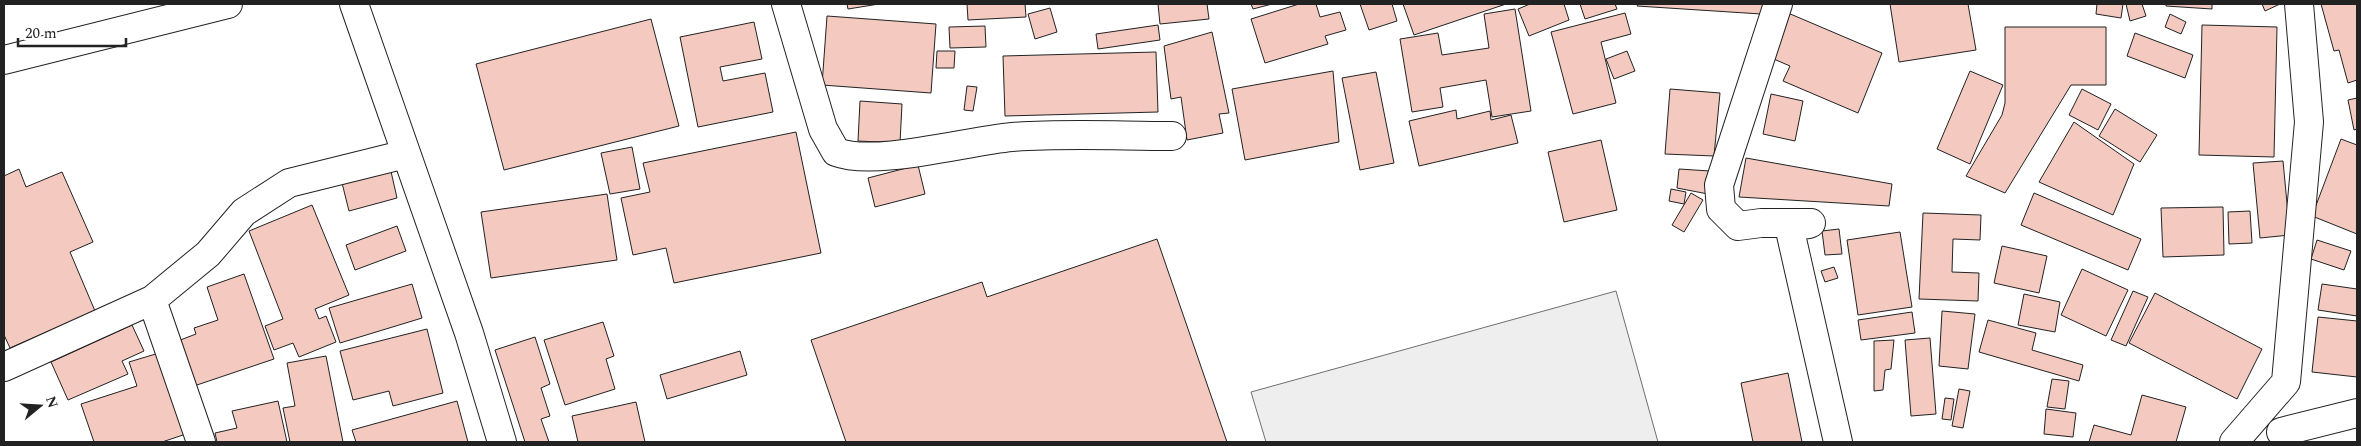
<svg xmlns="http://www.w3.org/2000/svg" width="2361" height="446" font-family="Spectral,serif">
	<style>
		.green { fill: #eee; stroke: #6f6f6f }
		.building { fill: #f3c9c0; stroke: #222 }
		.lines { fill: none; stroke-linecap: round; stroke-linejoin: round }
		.minor-casing { stroke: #222; stroke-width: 30 }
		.minor { stroke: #fff; stroke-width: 28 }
	</style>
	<rect width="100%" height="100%" fill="#fff"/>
	<path class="green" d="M 1616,291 L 1658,442 L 1266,442 L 1251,392 Z"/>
	<path class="building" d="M 847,4 L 879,4 L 848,9 Z
		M 967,4 L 1025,4 L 1026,17 L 968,20 Z
		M 1158,4 L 1207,4 L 1209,19 L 1160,24 Z
		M 1251,4 L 1272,4 L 1253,9 Z
		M 1299,4 L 1316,4 L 1320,17 L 1340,12 L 1346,30 L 1325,36 L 1328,44 L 1265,63 L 1251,19 Z
		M 1360,4 L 1392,4 L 1397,21 L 1369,30 Z
		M 1403,4 L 1506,4 L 1414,35 Z
		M 1530,4 L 1564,4 L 1569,20 L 1529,36 L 1518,9 Z
		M 1580,4 L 1615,4 L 1617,9 L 1585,19 Z
		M 1638,4 L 1763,4 L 1761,14 L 1637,6 Z
		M 1890,4 L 1968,4 L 1976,50 L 1899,62 Z
		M 2097,4 L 2123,4 L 2121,18 L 2096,14 Z
		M 2126,4 L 2142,4 L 2146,16 L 2130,21 Z
		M 2166,4 L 2212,4 L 2212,9 L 2166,6 Z
		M 2262,4 L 2280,4 L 2265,11 Z
		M 2321,4 L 2357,4 L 2357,80 L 2348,83 L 2339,50 L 2334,51 Z
		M 1050,8 L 1057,32 L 1035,39 L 1028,14 Z
		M 1515,9 L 1531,111 L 1492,117 L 1486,80 L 1440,88 L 1443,107 L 1412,112 L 1400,39 L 1438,33 L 1442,55 L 1489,48 L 1484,14 Z
		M 1625,13 L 1631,34 L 1601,42 L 1616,103 L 1573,114 L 1551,32 Z
		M 1788,13 L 1882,53 L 1858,113 L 1783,81 L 1790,66 L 1769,57 Z
		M 2170,14 L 2186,22 L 2181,34 L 2165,27 Z
		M 827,16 L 936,24 L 931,93 L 822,85 Z
		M 651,19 L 679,126 L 504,170 L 476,64 Z
		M 754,22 L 762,59 L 720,67 L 723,81 L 765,73 L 773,112 L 698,127 L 680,37 Z
		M 1158,25 L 1160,40 L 1098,49 L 1096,34 Z
		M 2202,25 L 2277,27 L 2274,157 L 2199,155 Z
		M 985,26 L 986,47 L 950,48 L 949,27 Z
		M 2005,27 L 2106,27 L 2106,85 L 2071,85 L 2005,193 L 1966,176 L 2002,115 L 2005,103 Z
		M 1212,32 L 1229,113 L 1219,114 L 1223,133 L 1187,140 L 1181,97 L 1171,99 L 1164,46 Z
		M 2135,33 L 2193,55 L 2185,78 L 2127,56 Z
		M 937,51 L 955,51 L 954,68 L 936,68 Z
		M 1627,51 L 1635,71 L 1614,79 L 1606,59 Z
		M 1156,52 L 1158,112 L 1005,116 L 1003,56 Z
		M 1333,71 L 1339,142 L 1245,160 L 1232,89 Z
		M 1970,71 L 2003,85 L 1970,164 L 1937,149 Z
		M 1376,72 L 1394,163 L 1360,170 L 1342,78 Z
		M 967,86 L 977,87 L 973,111 L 964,110 Z
		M 1670,89 L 1720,93 L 1714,156 L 1665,154 Z
		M 2082,89 L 2111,104 L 2098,130 L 2069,115 Z
		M 1771,94 L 1803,101 L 1795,141 L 1763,134 Z
		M 2357,98 L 2357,129 L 2354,130 L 2348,100 Z
		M 860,101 L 902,104 L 900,143 L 858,141 Z
		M 2115,109 L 2157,135 L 2140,162 L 2099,136 Z
		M 1456,110 L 1457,119 L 1490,111 L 1491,120 L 1511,115 L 1518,143 L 1419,166 L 1409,121 Z
		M 2074,122 L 2134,164 L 2113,215 L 2039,182 Z
		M 796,132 L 821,253 L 674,283 L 666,248 L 633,255 L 621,198 L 650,192 L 643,163 Z
		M 2341,139 L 2357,145 L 2357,234 L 2312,216 Z
		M 1601,140 L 1617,210 L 1564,222 L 1548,152 Z
		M 632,147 L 640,189 L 610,194 L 601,153 Z
		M 1746,158 L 1892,184 L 1889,206 L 1739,197 Z
		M 2283,161 L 2290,235 L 2260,238 L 2253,163 Z
		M 918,165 L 925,194 L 875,207 L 868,178 Z
		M 390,167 L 397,198 L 349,211 L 341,179 Z
		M 19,169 L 26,187 L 62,172 L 93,242 L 70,252 L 95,311 L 10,348 L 4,335 L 4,176 Z
		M 1679,169 L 1710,171 L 1708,194 L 1677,188 Z
		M 1671,189 L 1686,192 L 1684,204 L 1669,201 Z
		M 1691,193 L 1703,200 L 1684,232 L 1672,225 Z
		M 2034,193 L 2141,239 L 2128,270 L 2021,225 Z
		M 607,194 L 617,260 L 491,278 L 481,212 Z
		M 312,205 L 349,295 L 315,309 L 319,319 L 326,316 L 336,342 L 299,357 L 293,343 L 274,350 L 265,326 L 283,319 L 249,231 Z
		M 2223,207 L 2224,255 L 2163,257 L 2161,208 Z
		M 2250,211 L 2252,243 L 2229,244 L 2228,212 Z
		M 1923,213 L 1981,215 L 1980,240 L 1953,239 L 1952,272 L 1979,273 L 1978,301 L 1919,299 Z
		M 397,226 L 406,251 L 355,270 L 346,245 Z
		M 1839,229 L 1842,254 L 1825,255 L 1822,231 Z
		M 1900,232 L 1912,307 L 1858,315 L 1847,240 Z
		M 1157,239 L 1227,442 L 846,442 L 811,340 L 982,282 L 987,297 Z
		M 2317,240 L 2351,251 L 2344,270 L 2311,259 Z
		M 2002,246 L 2047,256 L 2039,293 L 1994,283 Z
		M 1834,267 L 1838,278 L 1825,282 L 1821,271 Z
		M 2082,269 L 2128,290 L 2106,336 L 2061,315 Z
		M 244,274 L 274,359 L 191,387 L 175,342 L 196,334 L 194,328 L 218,320 L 207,287 Z
		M 412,284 L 422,318 L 340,343 L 329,308 Z
		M 2322,284 L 2357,289 L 2357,316 L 2318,310 Z
		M 2133,291 L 2148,297 L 2126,346 L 2111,340 Z
		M 2155,293 L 2262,349 L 2237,399 L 2129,343 Z
		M 2024,294 L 2060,302 L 2055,332 L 2018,325 Z
		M 1942,311 L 1975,314 L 1968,369 L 1939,366 Z
		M 1912,312 L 1915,333 L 1861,340 L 1858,320 Z
		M 2318,317 L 2357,321 L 2357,377 L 2312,372 Z
		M 1988,320 L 2036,333 L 2032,350 L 2083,365 L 2079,381 L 1979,352 Z
		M 603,322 L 614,356 L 606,359 L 615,389 L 565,405 L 544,340 Z
		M 132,325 L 144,351 L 122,361 L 128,374 L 68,400 L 51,362 Z
		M 427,329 L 443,393 L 393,406 L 389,391 L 353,400 L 340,351 Z
		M 535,337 L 550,384 L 541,388 L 550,416 L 541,419 L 549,442 L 525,442 L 495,350 Z
		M 1930,338 L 1936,414 L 1911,416 L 1905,340 Z
		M 1894,340 L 1891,369 L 1885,370 L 1883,390 L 1874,391 L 1874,341 Z
		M 740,351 L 747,375 L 667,399 L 660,375 Z
		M 159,353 L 186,434 L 162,442 L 94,442 L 81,404 L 137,386 L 129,362 Z
		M 326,356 L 343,442 L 290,442 L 283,408 L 295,406 L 287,363 Z
		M 1788,373 L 1802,442 L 1753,442 L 1741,383 Z
		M 2052,379 L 2069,381 L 2065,409 L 2047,407 Z
		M 1959,389 L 1970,391 L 1963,428 L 1952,426 Z
		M 2142,395 L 2186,407 L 2176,442 L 2089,442 L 2094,425 L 2131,435 Z
		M 1945,398 L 1954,399 L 1951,420 L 1942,419 Z
		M 278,401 L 287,442 L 217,442 L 215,433 L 237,428 L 232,411 Z
		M 457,401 L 468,442 L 356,442 L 352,430 Z
		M 636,402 L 645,442 L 578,442 L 572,416 Z
		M 2046,409 L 2076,413 L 2073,437 L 2044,434 Z"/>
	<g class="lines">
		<defs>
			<path id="minor" d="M 354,4 L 469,333 L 502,442
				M 786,4 L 823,129 L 836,152 C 875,167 967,141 1012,137 C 1063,133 1121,136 1172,136
				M 1778,4 L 1719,185 L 1721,209 L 1738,226 L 1761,223 L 1811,223
				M 4,60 L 228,4
				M 1809,224 L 1789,226 L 1838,442
				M 152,300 L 201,442
				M 4,367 L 152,300 L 208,254 L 244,212 L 289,183 L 406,154
				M 2281,432 L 2357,413
				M 2234,442 L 2286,382 L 2309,122 L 2299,4"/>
		</defs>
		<use href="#minor" class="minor-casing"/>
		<use href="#minor" class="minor"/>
	</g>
	<rect width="2361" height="446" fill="none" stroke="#222222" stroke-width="10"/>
	<g transform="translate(40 406) rotate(72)" stroke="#ffffff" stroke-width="4" paint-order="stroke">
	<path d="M0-4L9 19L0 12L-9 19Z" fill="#222222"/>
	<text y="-8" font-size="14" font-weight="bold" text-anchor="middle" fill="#222222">N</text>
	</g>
	<path d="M18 38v8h108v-8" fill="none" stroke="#222222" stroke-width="2.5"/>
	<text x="25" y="38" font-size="15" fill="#222222" stroke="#ffffff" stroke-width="4" paint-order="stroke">20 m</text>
</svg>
